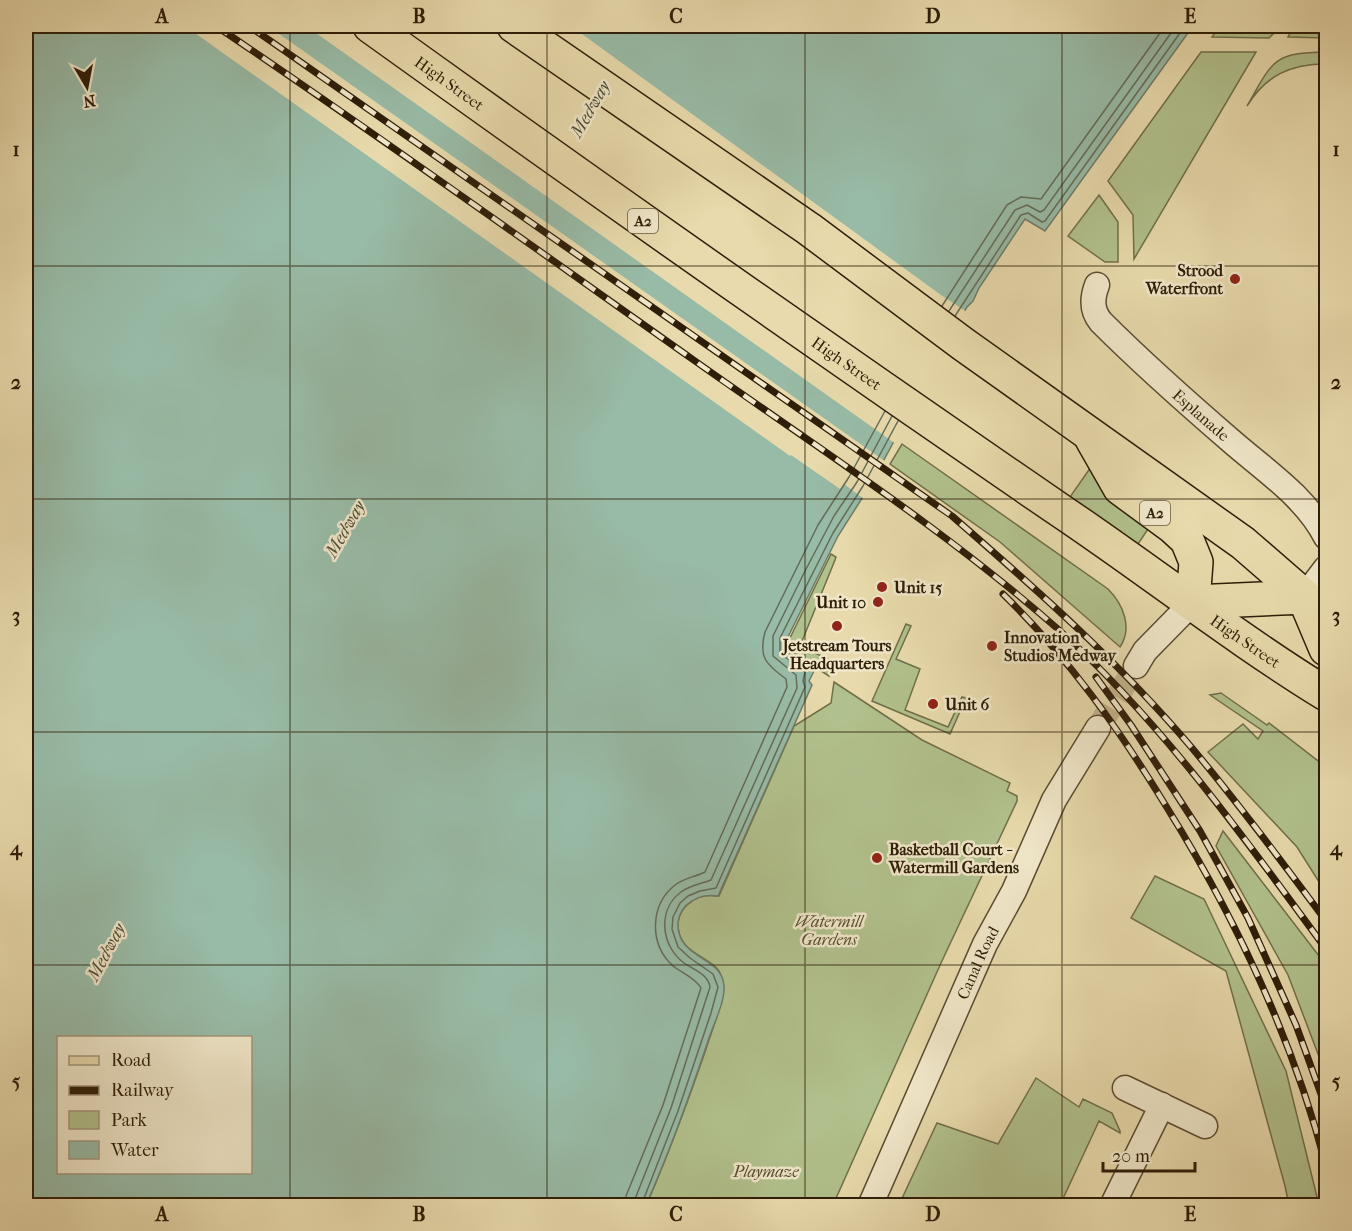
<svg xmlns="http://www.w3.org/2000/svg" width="1352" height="1231" font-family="'IM FELL French Canon',serif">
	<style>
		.green { fill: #b1c18d; stroke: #706f4a; stroke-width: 1.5 }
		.water { fill: #98bba7; stroke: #6e7c67; stroke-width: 1.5; fill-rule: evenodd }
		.pier { fill: #e8daac }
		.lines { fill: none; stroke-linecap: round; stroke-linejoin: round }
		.shore { stroke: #636c58; stroke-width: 1.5 }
		.minor-tunnel { stroke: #c3b48b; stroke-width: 24; stroke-dasharray: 24 12; stroke-linecap: butt }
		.minor-casing { stroke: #5c4c31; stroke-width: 27 }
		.primary-casing { stroke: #2e1d08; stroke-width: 36 }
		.minor { stroke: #f0e7c9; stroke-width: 24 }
		.primary { stroke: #e8daac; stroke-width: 33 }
		.rail-casing { stroke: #2e1d08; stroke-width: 7 }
		.rail { stroke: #f0e7c9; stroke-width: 4.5; stroke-dasharray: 14; stroke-linecap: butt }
		.grid { fill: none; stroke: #2e1d08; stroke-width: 1.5; stroke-opacity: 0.55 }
		.poi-dot { fill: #8f2418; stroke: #f0e7c9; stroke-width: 2 }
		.labels { text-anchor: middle; stroke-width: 5; stroke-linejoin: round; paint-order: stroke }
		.shield { fill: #f0e7c9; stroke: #685a42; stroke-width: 1.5 }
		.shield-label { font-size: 15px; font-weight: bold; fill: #2e1d08 }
		.street-label { font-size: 16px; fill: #2e1d08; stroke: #f0e7c9 }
		.poi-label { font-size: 16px; font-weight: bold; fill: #2e1d08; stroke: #f0e7c9; text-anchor: start }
		.park-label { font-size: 16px; font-style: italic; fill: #554e30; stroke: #f0e7c9 }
		.water-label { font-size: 18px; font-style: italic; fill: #4e4c38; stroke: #f0e7c9 }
		.neatline { fill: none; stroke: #2e1d08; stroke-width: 2 }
		.grid-label { font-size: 20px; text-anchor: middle; font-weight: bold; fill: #2e1d08 }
	</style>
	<rect width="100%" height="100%" fill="#e8daac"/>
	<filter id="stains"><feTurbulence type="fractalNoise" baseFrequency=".00333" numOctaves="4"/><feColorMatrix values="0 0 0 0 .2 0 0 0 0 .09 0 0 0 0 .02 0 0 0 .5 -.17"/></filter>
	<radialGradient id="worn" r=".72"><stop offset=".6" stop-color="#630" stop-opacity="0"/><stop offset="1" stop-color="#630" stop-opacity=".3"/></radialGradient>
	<path class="green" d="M 1220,26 L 1272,26 L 1275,32 L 1269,38 L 1212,37 Z
		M 1294,26 L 1326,26 L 1326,38 L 1288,37 Z
		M 1201,52 L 1256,52 L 1134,259 L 1133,215 L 1108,181 Z
		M 1326,52 L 1326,64 C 1291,64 1266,75 1247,106 C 1273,61 1272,53 1326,52 Z
		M 1099,195 L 1118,222 L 1118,262 L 1105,262 L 1068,236 Z
		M 902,444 L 1108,589 C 1123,604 1133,628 1120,647 L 1000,542 L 890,464 Z
		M 1093,464 L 1154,520 L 1138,544 L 1070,497 Z
		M 831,554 L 836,557 L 835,560 L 800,646 L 828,659 L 829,676 L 790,651 L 791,646 L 789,640 Z
		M 906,624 L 911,626 L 896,659 L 920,669 L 905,710 L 948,727 L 962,697 L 966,698 L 950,734 L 872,701 Z
		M 834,682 L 922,740 L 1010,783 L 1007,791 L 1017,796 L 1017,801 L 941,963 L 833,1205 L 646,1206 C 668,1155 687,1104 705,1052 C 712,1029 723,1006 722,981 C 721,955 677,959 678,923 C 679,913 684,906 692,901 C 701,895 709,895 719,896 L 794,726 L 831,703 Z
		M 1221,693 L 1267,725 L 1269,723 L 1326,767 L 1326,893 L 1297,847 L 1208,752 L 1243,724 L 1258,739 L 1263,731 L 1210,695 Z
		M 1223,831 L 1326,965 L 1326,1075 L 1288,975 L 1216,846 Z
		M 1155,876 L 1204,899 L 1286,1071 L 1319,1205 L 1289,1205 L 1285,1186 L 1226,971 L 1131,918 Z
		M 1036,1078 L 1079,1107 L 1083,1099 L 1112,1113 L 1120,1131 L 1120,1133 L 1099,1121 L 1060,1205 L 899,1205 L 937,1123 L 998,1144 Z"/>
	<path class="water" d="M 26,26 L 1193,26 L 1045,231 L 1025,219 L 979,288 L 973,301 L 967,307 L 868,489 L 838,536 L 786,641 L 786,651 L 814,671 L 809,681 L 812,685 L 718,896 C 709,895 701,895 692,901 C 684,906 679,913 678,923 C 677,960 722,955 724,986 C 725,1002 714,1023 709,1038 C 690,1095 670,1151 646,1205 L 26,1205 ZM 58,1038 L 250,1038 L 250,1172 L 58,1172 Z"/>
	<path class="pier" d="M 185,26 L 268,26 L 886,462 L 871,491 L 864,499 L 844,484 L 840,489 L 791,455 L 790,456 Z
		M 306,26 L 571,26 L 941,295 L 967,312 L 896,444 Z"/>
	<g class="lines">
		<path class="shore" d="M 942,306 L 1007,205 L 1021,197 L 1041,199 L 1165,26
			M 949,311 L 1015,210 L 1027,205 L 1040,212 L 1044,210 L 1176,26
			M 955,316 L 1021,215 L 1028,213 L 1042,222 L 1045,221 L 1185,26
			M 625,1206 L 626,1196 L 663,1105 L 701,988 C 695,977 681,973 672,965 C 649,943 650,905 675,885 C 684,878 695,877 705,872 L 787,687 L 786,679 C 767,665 758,658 765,632 L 818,525 L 849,477 L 885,411
			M 634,1206 L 635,1199 L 671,1108 L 710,987 C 708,974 694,970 684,963 C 661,946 657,910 681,892 C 691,885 701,884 711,880 L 797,688 L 796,675 L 773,656 L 773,636 L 805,571 L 834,516 L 857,482 L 892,416
			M 641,1206 L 678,1111 L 711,1013 L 718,987 L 713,974 L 690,958 L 678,947 L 672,929 L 673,917 L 680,903 L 688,896 L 700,891 L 716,888 L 805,687 L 803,681 L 805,672 L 780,653 L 780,638 L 833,533 L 863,486 L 898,421"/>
		<path class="minor-tunnel" d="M 1098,728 L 1136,666"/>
		<defs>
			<g id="minor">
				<path id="s1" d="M 1097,285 C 1092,298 1091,310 1101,322 C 1142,363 1186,402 1230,440 C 1263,469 1306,497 1326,537"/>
				<path d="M 1304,597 L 1326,568"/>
				<path d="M 1136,666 L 1145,651 L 1193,602"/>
				<path d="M 1125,1088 L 1205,1126"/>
				<path id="s2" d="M 870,1206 L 985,944 L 1014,891 L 1054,800 L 1098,728"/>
				<path d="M 1112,1206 L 1162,1105"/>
			</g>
			<g id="primary">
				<path id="s3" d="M 370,26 C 598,190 829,352 1061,511 C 1150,571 1235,638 1326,694"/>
				<path d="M 514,26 L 809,229 L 963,344 L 1243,543 L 1326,615"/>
				<path d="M 1092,439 L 1120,488 L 1173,527 L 1187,540 L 1196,562 L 1193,602"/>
				<path d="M 1193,602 L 1304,597 L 1326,649"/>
			</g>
		</defs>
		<use href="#minor" class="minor-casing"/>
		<use href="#primary" class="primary-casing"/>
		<use href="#minor" class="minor"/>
		<use href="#primary" class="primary"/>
		<defs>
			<path id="rail" d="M 216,26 C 378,135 536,249 695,361 C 818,448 947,531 1059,630 C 1161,721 1246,840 1326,949
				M 249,26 L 952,516 C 1036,589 1120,663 1192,748 C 1239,804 1283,863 1326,921
				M 1003,594 C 1068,657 1119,729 1166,806 C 1235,917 1293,1039 1326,1166
				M 1096,677 L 1131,725 L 1200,831 L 1248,918 L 1296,1025 L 1326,1108"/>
		</defs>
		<use href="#rail" class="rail-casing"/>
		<use href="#rail" class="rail"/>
	</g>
	<path class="grid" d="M 290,26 L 290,1206M 547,26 L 547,1206M 805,26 L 805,1206M 1062,26 L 1062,1206M 26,266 L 1326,266M 26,499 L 1326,499M 26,732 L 1326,732M 26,965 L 1326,965"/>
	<g class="poi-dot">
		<circle cx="1235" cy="279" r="6"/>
		<circle cx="882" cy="587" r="6"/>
		<circle cx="878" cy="602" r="6"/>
		<circle cx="837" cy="626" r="6"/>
		<circle cx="992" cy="646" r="6"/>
		<circle cx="933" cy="704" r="6"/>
		<circle cx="877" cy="858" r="6"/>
	</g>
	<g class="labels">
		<g class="shield">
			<rect x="628" y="209" width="30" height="24" rx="4.5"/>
			<rect x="1140" y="501" width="30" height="24" rx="4.5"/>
		</g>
		<g class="shield-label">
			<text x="643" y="226">A2</text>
			<text x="1155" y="518">A2</text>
		</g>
		<g class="street-label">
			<text dy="6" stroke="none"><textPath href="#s3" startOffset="98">High Street</textPath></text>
			<text dy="6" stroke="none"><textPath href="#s3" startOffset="584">High Street</textPath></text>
			<text dy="6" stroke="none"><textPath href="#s1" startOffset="176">Esplanade</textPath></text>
			<text dy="6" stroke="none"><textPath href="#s3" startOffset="1070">High Street</textPath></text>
			<text dy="6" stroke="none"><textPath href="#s2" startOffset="266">Canal Road</textPath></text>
		</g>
		<g class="poi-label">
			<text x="1223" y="276" text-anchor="end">Strood<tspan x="1223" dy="18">Waterfront</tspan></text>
			<text x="894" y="593">Unit 15</text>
			<text x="866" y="608" text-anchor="end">Unit 10</text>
			<text x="1004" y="643">Innovation<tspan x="1004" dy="18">Studios Medway</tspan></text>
			<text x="837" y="651" text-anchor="middle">Jetstream Tours<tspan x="837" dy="18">Headquarters</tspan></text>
			<text x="945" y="710">Unit 6</text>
			<text x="889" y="855">Basketball Court -<tspan x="889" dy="18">Watermill Gardens</tspan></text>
		</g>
		<g class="park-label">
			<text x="829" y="927">Watermill<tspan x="829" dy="18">Gardens</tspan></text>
			<text x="766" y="1177">Playmaze</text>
		</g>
		<g class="water-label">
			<text transform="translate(590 109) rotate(-60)" y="6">Medway</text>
			<text transform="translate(345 529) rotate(-60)" y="6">Medway</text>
			<text transform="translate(106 952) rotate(-62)" y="6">Medway</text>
		</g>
	</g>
	<rect width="1352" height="1231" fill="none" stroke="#e8daac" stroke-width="66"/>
	<rect x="57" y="1036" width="195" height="138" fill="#f0e7c9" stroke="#a2967c" stroke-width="1.5"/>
	<rect x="69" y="1056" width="30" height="9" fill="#e8daac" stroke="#a2967c" stroke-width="1.5"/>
	<text x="111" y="1066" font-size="18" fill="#2e1d08">Road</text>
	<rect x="69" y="1086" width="30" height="9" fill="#2e1d08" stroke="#a2967c" stroke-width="1.5"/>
	<text x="111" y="1096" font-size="18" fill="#2e1d08">Railway</text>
	<rect x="69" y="1111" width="30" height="18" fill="#b1c18d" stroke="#a2967c" stroke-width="1.5"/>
	<text x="111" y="1126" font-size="18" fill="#2e1d08">Park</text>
	<rect x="69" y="1141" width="30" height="18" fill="#98bba7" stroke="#a2967c" stroke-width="1.5"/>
	<text x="111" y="1156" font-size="18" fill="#2e1d08">Water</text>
	<g transform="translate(87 87) rotate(170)" stroke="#f0e7c9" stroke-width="4.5" paint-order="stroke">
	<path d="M0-4.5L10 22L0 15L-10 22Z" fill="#2e1d08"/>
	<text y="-9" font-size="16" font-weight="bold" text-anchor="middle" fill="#2e1d08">N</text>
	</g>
	<path d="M1103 1162v9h92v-9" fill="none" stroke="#2e1d08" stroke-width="3"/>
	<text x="1112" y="1162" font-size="18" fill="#2e1d08" stroke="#f0e7c9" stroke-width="4.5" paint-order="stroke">20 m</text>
	<rect x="33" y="33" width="1286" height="1165" class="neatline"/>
	<g class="grid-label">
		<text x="162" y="23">A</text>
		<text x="419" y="23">B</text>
		<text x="676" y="23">C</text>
		<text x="933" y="23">D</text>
		<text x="1190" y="23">E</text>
		<text x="16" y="156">1</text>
		<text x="1336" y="156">1</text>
		<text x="16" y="389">2</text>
		<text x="1336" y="389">2</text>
		<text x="16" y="622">3</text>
		<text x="1336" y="622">3</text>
		<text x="16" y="855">4</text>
		<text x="1336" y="855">4</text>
		<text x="16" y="1088">5</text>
		<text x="1336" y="1088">5</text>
		<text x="162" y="1221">A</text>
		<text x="419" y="1221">B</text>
		<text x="676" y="1221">C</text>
		<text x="933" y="1221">D</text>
		<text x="1190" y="1221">E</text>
	</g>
	<rect width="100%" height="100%" filter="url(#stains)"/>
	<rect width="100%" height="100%" fill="url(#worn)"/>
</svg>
